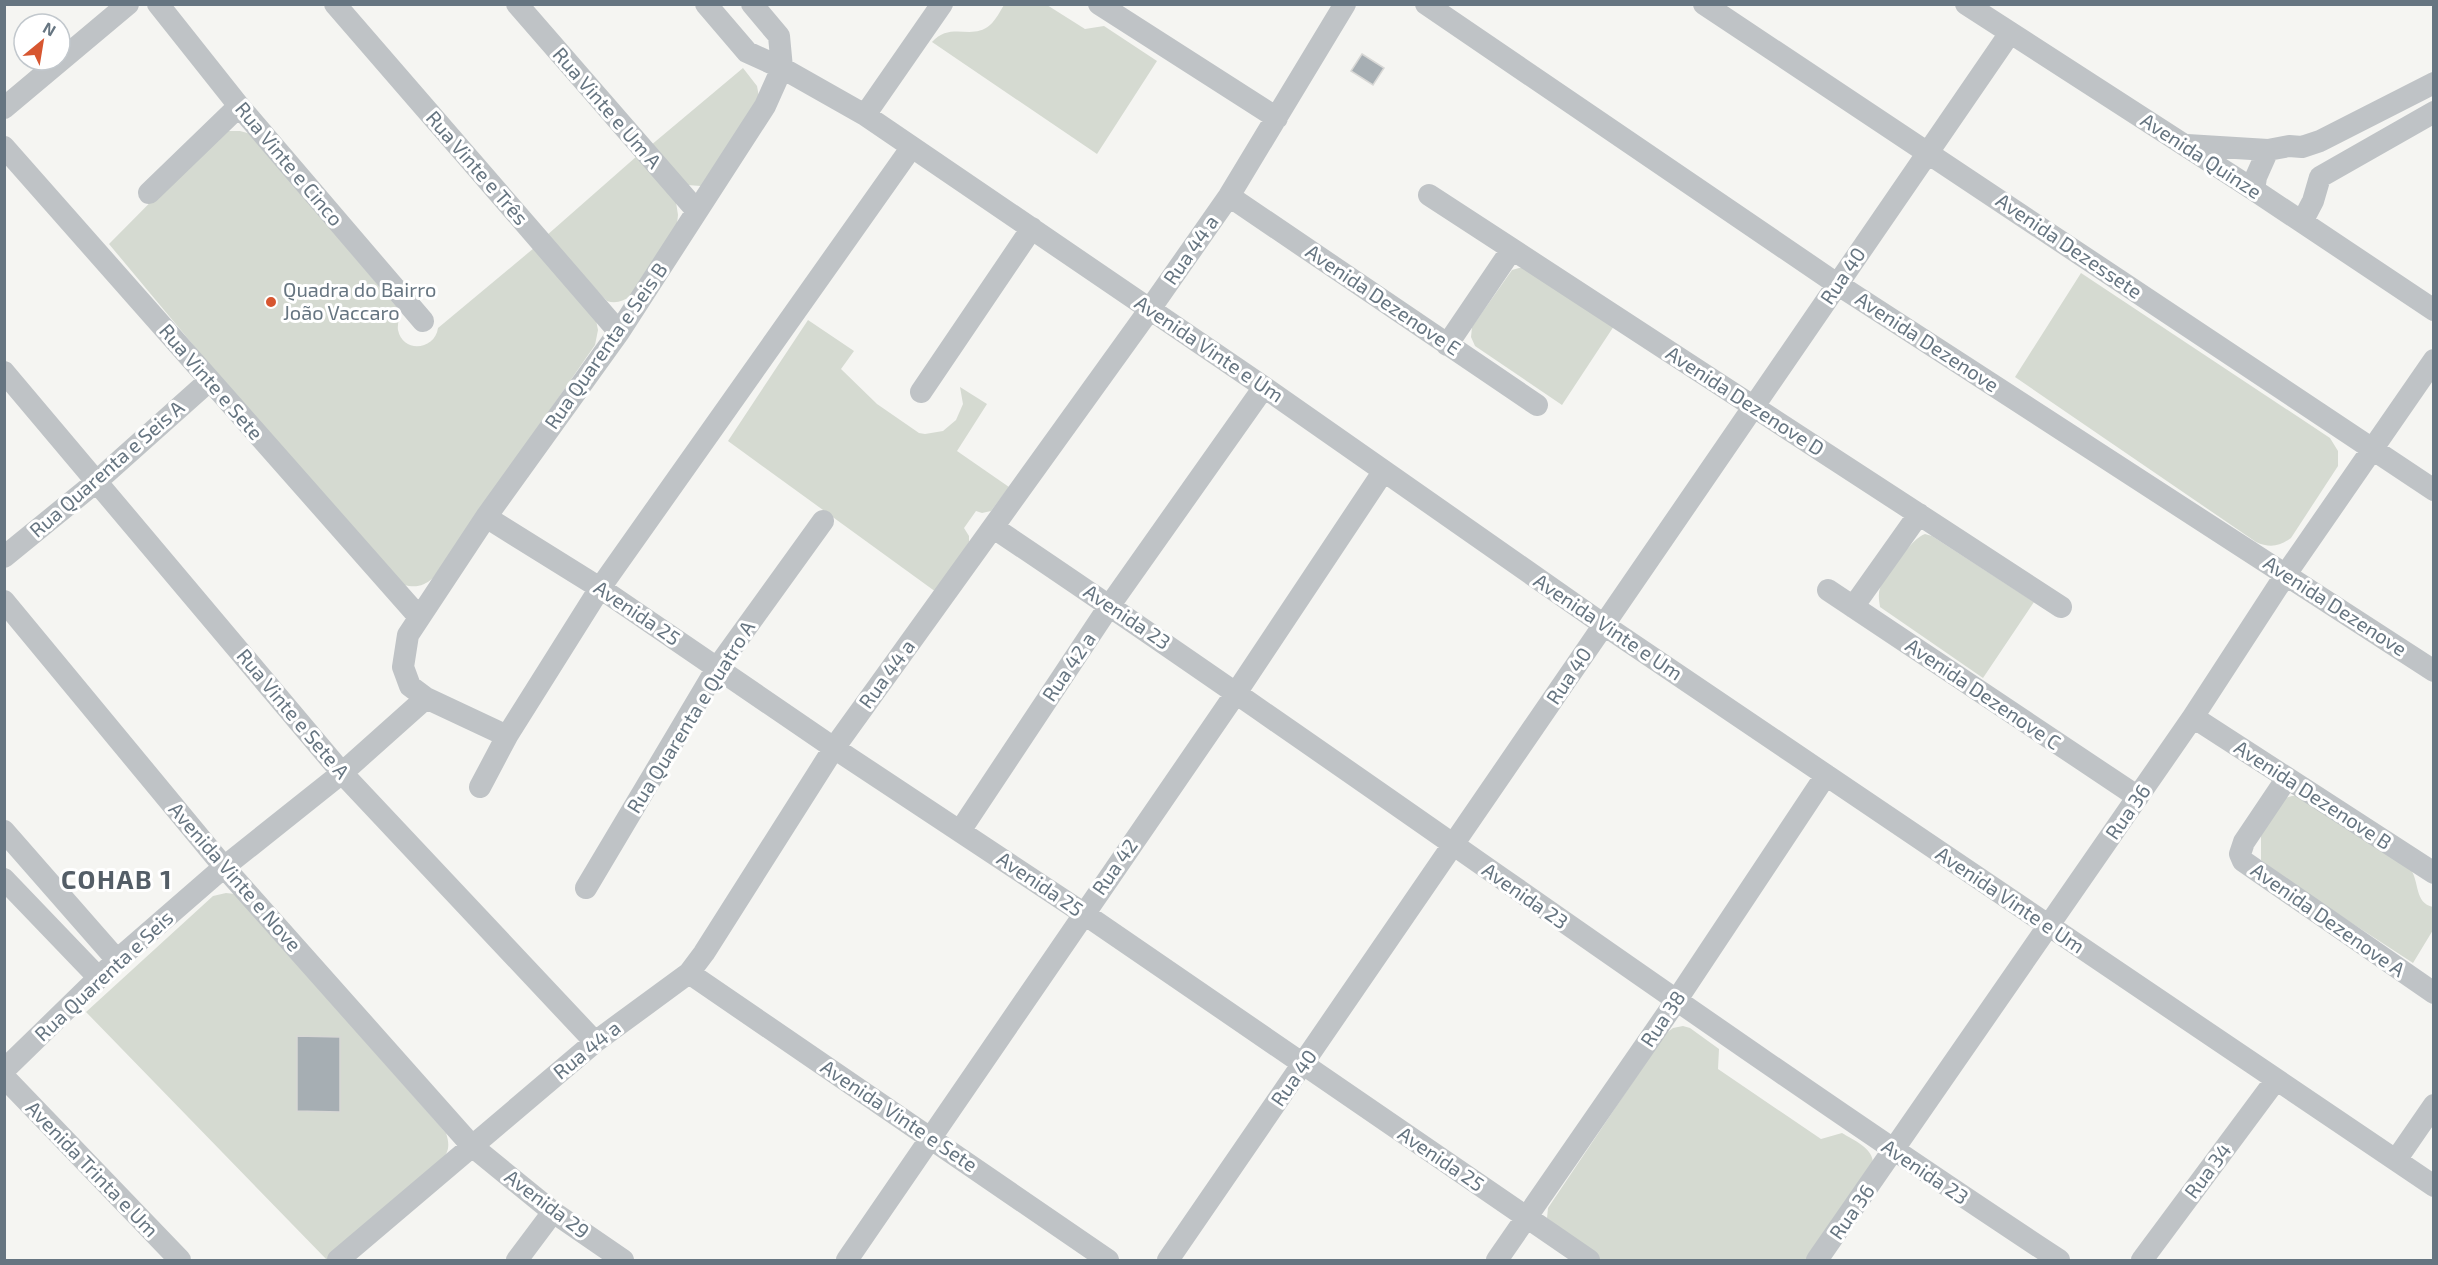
<svg xmlns="http://www.w3.org/2000/svg" width="2438" height="1265" font-family="'Exo 2',sans-serif">
	<style>
		.green { fill: #d5dad1 }
		.building { fill: #a6aeb3; stroke: #d7d7d5; stroke-width: 1.5 }
		.lines { fill: none; stroke-linecap: round; stroke-linejoin: round }
		.minor { stroke: #bfc3c6; stroke-width: 22 }
		.poi-dot { fill: #d75630; stroke: #fff; stroke-width: 2 }
		.labels { text-anchor: middle; stroke-width: 6; stroke-linejoin: round; paint-order: stroke }
		.street-label { font-size: 20px; fill: #667581; stroke: #fff }
		.poi-label { font-size: 20px; fill: #667581; stroke: #fff; text-anchor: start }
		.district-label { font-size: 26px; font-weight: bold; letter-spacing: 1.5px; fill: #545e67; stroke: #fff }
	</style>
	<rect width="100%" height="100%" fill="#f5f5f2"/>
	<path class="green" d="M 1004,5 L 1047,5 L 1085,29 L 1104,26 L 1157,61 L 1097,154 L 932,42 C 951,21 972,41 990,25 C 996,20 1000,11 1004,5 Z
		M 743,68 L 757,86 L 759,97 L 701,186 L 687,185 L 650,146 Z
		M 228,131 L 240,131 L 251,134 L 400,311 C 400,318 397,324 398,330 C 403,354 435,350 438,328 L 534,248 L 596,320 L 598,330 L 595,345 L 433,578 C 424,586 416,588 404,585 L 315,491 L 109,244 L 213,139 Z
		M 637,156 L 676,202 L 678,215 L 677,224 L 631,296 C 623,301 616,304 607,301 L 546,236 Z
		M 1519,268 L 1525,268 L 1614,326 L 1562,405 L 1475,346 L 1471,337 L 1472,327 L 1512,270 Z
		M 2081,273 L 2330,438 L 2338,451 L 2338,466 L 2291,538 C 2279,547 2269,548 2256,542 L 2015,377 Z
		M 808,320 L 854,351 L 841,369 L 877,404 L 919,433 L 925,434 L 943,431 L 956,420 L 963,404 L 960,387 L 987,404 L 957,451 L 1009,487 L 991,511 L 982,513 L 976,511 L 964,528 L 969,536 L 969,542 L 936,592 L 728,441 Z
		M 1925,534 L 1932,536 L 2034,602 L 1983,678 L 1880,607 C 1879,600 1878,594 1880,588 C 1885,576 1913,537 1925,534 Z
		M 2292,796 L 2299,796 L 2410,868 C 2420,882 2414,903 2433,907 L 2433,930 L 2413,963 L 2275,873 L 2261,860 L 2261,835 L 2285,798 Z
		M 226,893 L 235,894 L 446,1133 C 450,1145 449,1152 441,1161 L 327,1260 L 86,1012 L 213,896 Z
		M 1683,1026 L 1690,1028 L 1719,1049 L 1718,1069 L 1821,1139 L 1842,1133 C 1853,1140 1873,1148 1873,1163 L 1808,1260 L 1600,1260 L 1547,1218 L 1548,1208 L 1665,1034 L 1673,1028 Z"/>
	<path class="building" d="M 1362,54 L 1384,68 L 1373,85 L 1351,71 Z
		M 297,1036 L 340,1037 L 340,1112 L 297,1111 Z"/>
	<g class="lines">
		<path class="minor" d="M 158,4 L 239,106 L 423,321
			M 335,4 L 619,332
			M 517,4 L 697,211
			M 706,4 L 747,52 L 782,68 L 865,115 L 1264,387 L 1604,625 L 2434,1186
			M 1099,4 L 1277,118
			M 1426,4 L 1837,284 L 2434,671
			M 1704,4 L 2434,490
			M 1966,4 L 2254,190 L 2434,310
			M 4,108 L 128,4
			M 865,115 L 942,4
			M 2187,145 L 2268,150 L 2289,146 L 2302,147 L 2320,141 L 2434,83
			M 4,147 L 419,617
			M 2254,190 L 2256,177 L 2268,150
			M 149,193 L 239,106
			M 1429,195 L 2061,607
			M 1229,196 L 1537,405
			M 2302,222 L 2313,201 L 2320,177 L 2434,112
			M 1447,345 L 1512,249
			M 4,372 L 342,773 L 595,1042
			M 921,392 L 1032,228
			M 486,517 L 600,588 L 834,748 L 1083,913 L 1589,1260
			M 994,528 C 1352,768 1699,1023 2059,1260
			M 4,557 L 96,482 L 209,381
			M 1828,590 L 2138,797
			M 4,601 L 224,867 L 472,1146 L 553,1212 L 623,1260
			M 1853,607 L 1919,514
			M 2193,717 L 2434,873
			M 507,736 L 426,698 L 410,686 L 403,667 L 408,635 L 486,517 L 619,332 L 765,106 L 782,68 L 779,36 L 752,4
			M 2287,778 L 2244,842 L 2240,854 L 2243,861 L 2434,993
			M 480,787 L 507,736 L 600,588 L 911,148
			M 4,831 L 117,960
			M 960,831 L 1110,605 L 1264,387
			M 4,879 L 98,977
			M 586,888 L 717,668 L 823,521
			M 689,973 L 1108,1260
			M 4,1070 L 117,960 L 224,867 L 342,773 L 426,698
			M 4,1077 L 180,1260
			M 2396,1160 L 2434,1105
			M 338,1260 L 595,1042 L 689,973 L 704,953 L 834,748 L 1150,309 L 1229,196 L 1345,4
			M 517,1260 L 553,1212
			M 847,1260 L 1236,693 L 1383,472
			M 1168,1260 L 2010,33
			M 1497,1260 L 1676,1001 L 1826,775
			M 1817,1260 L 2193,717 L 2286,574 L 2434,360
			M 2142,1260 L 2275,1081"/>
	</g>
	<circle class="poi-dot" cx="271" cy="302" r="6"/>
	<g class="labels">
		<g class="street-label">
			<text transform="translate(607 108) rotate(49)" y="7">Rua Vinte e Um A</text>
			<text transform="translate(2201 156) rotate(33)" y="7">Avenida Quinze</text>
			<text transform="translate(289 164) rotate(50)" y="7">Rua Vinte e Cinco</text>
			<text transform="translate(477 168) rotate(49)" y="7">Rua Vinte e Três</text>
			<text transform="translate(2069 246) rotate(34)" y="7">Avenida Dezessete</text>
			<text transform="translate(1191 250) rotate(-55)" y="7">Rua 44 a</text>
			<text transform="translate(1843 276) rotate(-56)" y="7">Rua 40</text>
			<text transform="translate(1383 300) rotate(34)" y="7">Avenida Dezenove E</text>
			<text transform="translate(1927 342) rotate(33)" y="7">Avenida Dezenove</text>
			<text transform="translate(606 346) rotate(-55)" y="7">Rua Quarenta e Seis B</text>
			<text transform="translate(1209 349) rotate(34)" y="7">Avenida Vinte e Um</text>
			<text transform="translate(211 382) rotate(49)" y="7">Rua Vinte e Sete</text>
			<text transform="translate(1745 401) rotate(33)" y="7">Avenida Dezenove D</text>
			<text transform="translate(107 469) rotate(-41)" y="7">Rua Quarenta e Seis A</text>
			<text transform="translate(2335 606) rotate(33)" y="7">Avenida Dezenove</text>
			<text transform="translate(637 613) rotate(34)" y="7">Avenida 25</text>
			<text transform="translate(1127 617) rotate(34)" y="7">Avenida 23</text>
			<text transform="translate(1608 627) rotate(34)" y="7">Avenida Vinte e Um</text>
			<text transform="translate(1069 667) rotate(-56)" y="7">Rua 42 a</text>
			<text transform="translate(887 674) rotate(-54)" y="7">Rua 44 a</text>
			<text transform="translate(1569 676) rotate(-56)" y="7">Rua 40</text>
			<text transform="translate(1983 694) rotate(34)" y="7">Avenida Dezenove C</text>
			<text transform="translate(293 714) rotate(50)" y="7">Rua Vinte e Sete A</text>
			<text transform="translate(691 717) rotate(-58)" y="7">Rua Quarenta e Quatro A</text>
			<text transform="translate(2313 795) rotate(33)" y="7">Avenida Dezenove B</text>
			<text transform="translate(2128 812) rotate(-55)" y="7">Rua 36</text>
			<text transform="translate(1115 867) rotate(-55)" y="7">Rua 42</text>
			<text transform="translate(235 877) rotate(49)" y="7">Avenida Vinte e Nove</text>
			<text transform="translate(1040 884) rotate(34)" y="7">Avenida 25</text>
			<text transform="translate(1525 896) rotate(35)" y="7">Avenida 23</text>
			<text transform="translate(2010 900) rotate(34)" y="7">Avenida Vinte e Um</text>
			<text transform="translate(2328 920) rotate(35)" y="7">Avenida Dezenove A</text>
			<text transform="translate(104 976) rotate(-43)" y="7">Rua Quarenta e Seis</text>
			<text transform="translate(1663 1019) rotate(-56)" y="7">Rua 38</text>
			<text transform="translate(587 1050) rotate(-39)" y="7">Rua 44 a</text>
			<text transform="translate(1294 1078) rotate(-55)" y="7">Rua 40</text>
			<text transform="translate(899 1116) rotate(34)" y="7">Avenida Vinte e Sete</text>
			<text transform="translate(1441 1159) rotate(34)" y="7">Avenida 25</text>
			<text transform="translate(92 1169) rotate(46)" y="7">Avenida Trinta e Um</text>
			<text transform="translate(2208 1171) rotate(-53)" y="7">Rua 34</text>
			<text transform="translate(1925 1172) rotate(34)" y="7">Avenida 23</text>
			<text transform="translate(547 1204) rotate(37)" y="7">Avenida 29</text>
			<text transform="translate(1852 1212) rotate(-55)" y="7">Rua 36</text>
		</g>
		<g class="poi-label">
			<text x="283" y="297">Quadra do Bairro<tspan x="283" dy="23">João Vaccaro</tspan></text>
		</g>
		<g class="district-label">
			<text x="117" y="889">COHAB 1</text>
		</g>
	</g>
	<rect width="2438" height="1265" fill="none" stroke="#667581" stroke-width="12"/>
	<g transform="translate(42 42) rotate(30)"><circle r="28" fill="#ffffff" stroke="#c2c8cd" stroke-width="1.5"/>
	<path d="M0-4.5L10 22L0 15L-10 22Z" fill="#d75630"/>
	<text y="-9" font-size="16" font-weight="bold" text-anchor="middle" fill="#667581">N</text>
	</g>
</svg>
